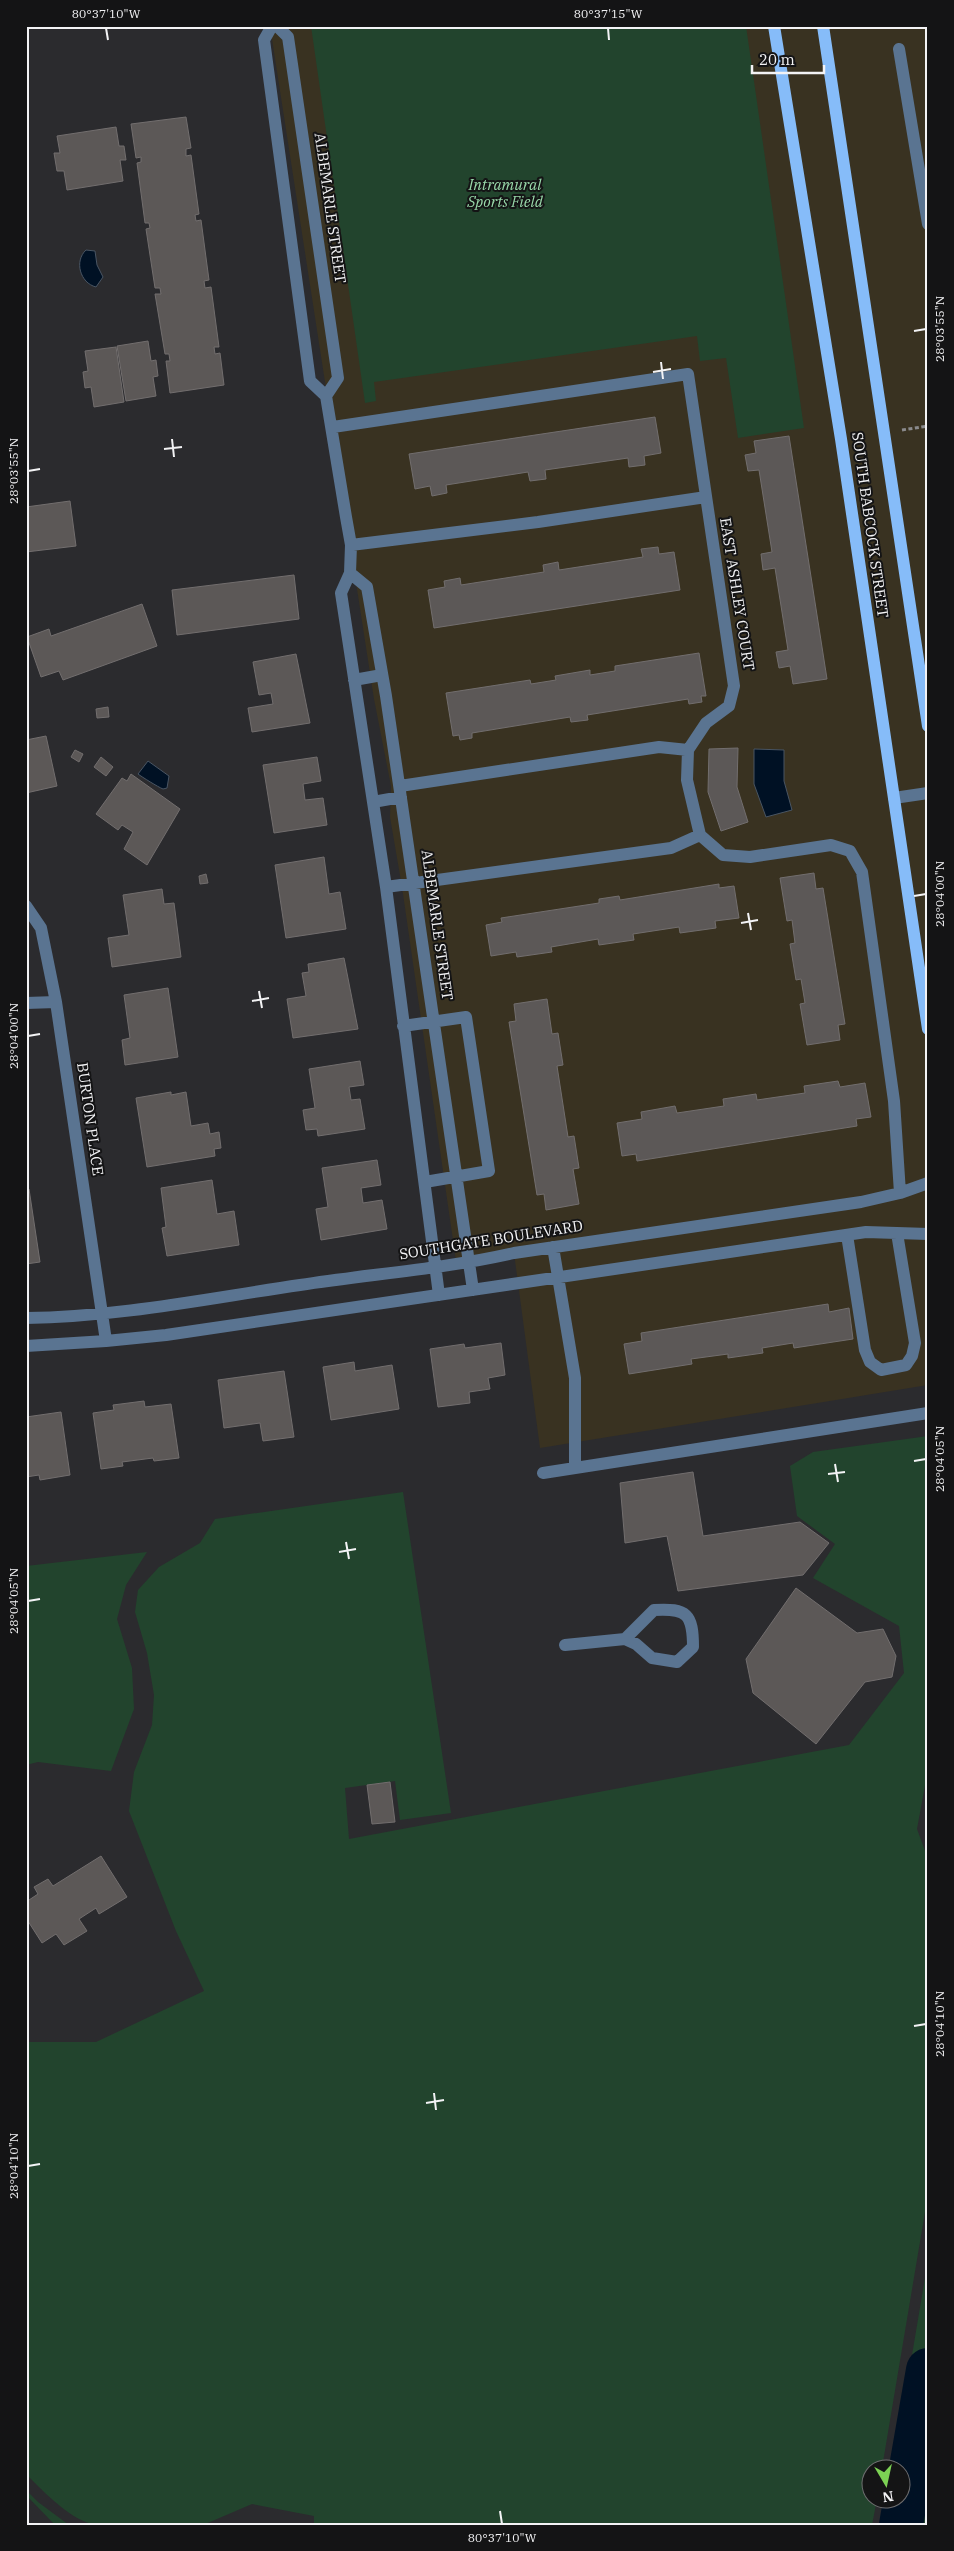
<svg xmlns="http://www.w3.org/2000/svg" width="954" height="2551" font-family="'IBM Plex Serif',serif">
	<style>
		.education { fill: #393221 }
		.green { fill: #22442d }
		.water { fill: #001124; stroke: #495563 }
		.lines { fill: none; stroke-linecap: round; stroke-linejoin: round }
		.river { stroke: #001124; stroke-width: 44 }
		.building { fill: #5c5857; stroke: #726e6e }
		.path { stroke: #8a8a8c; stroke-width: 3; stroke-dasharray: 4 2.5; stroke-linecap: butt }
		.minor { stroke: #5a7491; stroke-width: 12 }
		.major { stroke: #86bcf9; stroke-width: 12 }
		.ticks { fill: none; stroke: #f3f3f5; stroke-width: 2 }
		.labels { text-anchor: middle; stroke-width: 4; stroke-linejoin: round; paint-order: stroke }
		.park-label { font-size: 15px; font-style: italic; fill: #99d9aa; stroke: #141415 }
		.street-label { font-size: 15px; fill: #f3f3f5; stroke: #141415 }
		.neatline { fill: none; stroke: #f3f3f5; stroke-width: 2 }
		.ticks-label { font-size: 12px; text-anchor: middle; fill: #f3f3f5 }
	</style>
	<rect width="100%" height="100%" fill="#2b2b2e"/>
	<path class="education" d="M 270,26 L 928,26 L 928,1385 L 540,1448 L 514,1253 L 456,1261 L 402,887 L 390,817 L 391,786 L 374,699 Z"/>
	<path class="green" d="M 311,26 L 746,26 L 804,428 L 738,438 L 726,358 L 700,361 L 697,336 L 374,382 L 376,401 L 365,403 Z
		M 928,1436 L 928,1769 L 917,1829 L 928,1859 L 928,2194 L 882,2468 L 872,2468 L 872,2498 L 877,2499 L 872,2525 L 314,2525 L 314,2516 L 252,2504 L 203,2525 L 98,2525 C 73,2523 44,2492 26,2474 L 26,2042 L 96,2042 L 204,1991 L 176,1931 L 129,1811 L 134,1772 L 152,1725 L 154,1695 L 147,1653 L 135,1612 L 138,1590 L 159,1567 L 200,1543 L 215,1519 L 403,1492 L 451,1813 L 400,1820 L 395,1781 L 345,1788 L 349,1839 L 849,1745 L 904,1673 L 899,1626 L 813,1578 L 835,1544 L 797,1516 L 790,1466 L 813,1452 Z
		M 147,1552 L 126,1585 L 117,1619 L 132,1668 L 134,1709 L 111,1771 L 38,1762 L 26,1765 L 26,1566 Z
		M 928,2260 L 928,2382 L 903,2525 L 883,2525 L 888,2499 L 902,2498 L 902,2468 L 893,2468 Z
		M 928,2445 L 928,2525 L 914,2525 Z
		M 26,2490 L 38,2502 L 69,2525 L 55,2525 L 26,2495 Z"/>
	<path class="water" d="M 86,250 L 95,251 L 97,265 L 103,277 L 96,287 C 80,283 74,261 86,250 Z
		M 754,749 L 784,750 L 784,781 L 792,810 L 766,817 L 754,784 Z
		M 148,761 L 169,776 L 167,788 L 163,789 C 158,787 142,777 138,774 Z"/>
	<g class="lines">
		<path class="river" d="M 901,2525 L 928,2370"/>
	</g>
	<path class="building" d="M 186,117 L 191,148 L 186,149 L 186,156 L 191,155 L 199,214 L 195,215 L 196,221 L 201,220 L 209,280 L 204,281 L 205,288 L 211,287 L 219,347 L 214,347 L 215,354 L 220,353 L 224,385 L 170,393 L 166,361 L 170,361 L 169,354 L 165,354 L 155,294 L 161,294 L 160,288 L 155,288 L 146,229 L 150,228 L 149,223 L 145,223 L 137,163 L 141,162 L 141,157 L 136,158 L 131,124 Z
		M 116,127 L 119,146 L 124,146 L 126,160 L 120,160 L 123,181 L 67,190 L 64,171 L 57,171 L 54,153 L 60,153 L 57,136 Z
		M 148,341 L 151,361 L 156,360 L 158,376 L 153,377 L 156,396 L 126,401 L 117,346 Z
		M 116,347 L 124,402 L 94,407 L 91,387 L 85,388 L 83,372 L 88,371 L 85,351 Z
		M 655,417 L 661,453 L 644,456 L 645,465 L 629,467 L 628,458 L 545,470 L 546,479 L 530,481 L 528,472 L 446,485 L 447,493 L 432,496 L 430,486 L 415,489 L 409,454 Z
		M 789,436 L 827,679 L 793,684 L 790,666 L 779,668 L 776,652 L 788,650 L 775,568 L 763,570 L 761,554 L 772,552 L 759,470 L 748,471 L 745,455 L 756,453 L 754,441 Z
		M 70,501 L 76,546 L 26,552 L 26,507 Z
		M 658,547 L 659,554 L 674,552 L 680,590 L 434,628 L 428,590 L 445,587 L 444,581 L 460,578 L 461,585 L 544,572 L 543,565 L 558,562 L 559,570 L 643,557 L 641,549 Z
		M 294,575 L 299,619 L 177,635 L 172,590 Z
		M 142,604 L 157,646 L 63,680 L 59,671 L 41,677 L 27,637 L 49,629 L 51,636 Z
		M 699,653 L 706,696 L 701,696 L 702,702 L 689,704 L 688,699 L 587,715 L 588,720 L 571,722 L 570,717 L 472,733 L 472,738 L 460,740 L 459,735 L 453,736 L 446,693 L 530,680 L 531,684 L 556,680 L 555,676 L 590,670 L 590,675 L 615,671 L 615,666 Z
		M 296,654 L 310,723 L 252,732 L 248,708 L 273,704 L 271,693 L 259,695 L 253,662 Z
		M 108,707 L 109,717 L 97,718 L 96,709 Z
		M 46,736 L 57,786 L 26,793 L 26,740 Z
		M 738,748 L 737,787 L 748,822 L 721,831 L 708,792 L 709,749 Z
		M 75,750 L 83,754 L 79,762 L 71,757 Z
		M 101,757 L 113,767 L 106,776 L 94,767 Z
		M 317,757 L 321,781 L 303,784 L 305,800 L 323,798 L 327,825 L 274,833 L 263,765 Z
		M 131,774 L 180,809 L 147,865 L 124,849 L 133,832 L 122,825 L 118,830 L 96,814 L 122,778 L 127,781 Z
		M 324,857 L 329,894 L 340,892 L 346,929 L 286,938 L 275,865 Z
		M 814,873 L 816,889 L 823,888 L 845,1024 L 838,1025 L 840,1040 L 807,1045 L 800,1004 L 805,1003 L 801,979 L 796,980 L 790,944 L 795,943 L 792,920 L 787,921 L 780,878 Z
		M 206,874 L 208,883 L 200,884 L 199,876 Z
		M 719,884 L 719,888 L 734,886 L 739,918 L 715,921 L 716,928 L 680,933 L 679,927 L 633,934 L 634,940 L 599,945 L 598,939 L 551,947 L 552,952 L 517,957 L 516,952 L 491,956 L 486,925 L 502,922 L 501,918 L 599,903 L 599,899 L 619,896 L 620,900 Z
		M 162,889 L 164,904 L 174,903 L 181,957 L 112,967 L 108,938 L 129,935 L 123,895 Z
		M 344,958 L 358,1029 L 293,1038 L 287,999 L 306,996 L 302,973 L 309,972 L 308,964 Z
		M 168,988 L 178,1057 L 125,1065 L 122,1040 L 130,1038 L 124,995 Z
		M 547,999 L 552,1034 L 558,1033 L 563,1065 L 557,1066 L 568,1137 L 574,1136 L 579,1168 L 573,1169 L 579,1204 L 546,1210 L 544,1194 L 537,1195 L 509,1022 L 516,1021 L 514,1004 Z
		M 360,1061 L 364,1085 L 349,1087 L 351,1100 L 360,1099 L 365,1129 L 318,1136 L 317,1129 L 306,1130 L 303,1110 L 315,1108 L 309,1069 Z
		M 838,1081 L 840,1087 L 865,1083 L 871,1117 L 856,1119 L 857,1126 L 637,1161 L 636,1154 L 622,1156 L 617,1123 L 642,1119 L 641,1112 L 675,1106 L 677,1113 L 724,1106 L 723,1099 L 756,1094 L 757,1100 L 805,1093 L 804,1086 Z
		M 171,1092 L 171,1095 L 186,1092 L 191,1126 L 208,1123 L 210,1134 L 219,1132 L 221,1148 L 214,1149 L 215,1156 L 147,1167 L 136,1098 Z
		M 377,1160 L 381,1185 L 361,1188 L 363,1203 L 382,1200 L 387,1229 L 321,1240 L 316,1209 L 328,1207 L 322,1168 Z
		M 212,1180 L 217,1214 L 234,1211 L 239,1245 L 167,1256 L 162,1228 L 166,1227 L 161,1188 Z
		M 26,1189 L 29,1189 L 40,1262 L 26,1264 Z
		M 828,1304 L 829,1312 L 849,1308 L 853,1339 L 794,1348 L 793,1343 L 762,1348 L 763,1353 L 728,1358 L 728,1354 L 691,1359 L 692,1364 L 629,1374 L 624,1344 L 642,1341 L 641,1333 Z
		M 501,1343 L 505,1375 L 488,1378 L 490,1389 L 469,1392 L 470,1403 L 438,1407 L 430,1349 L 464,1344 L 465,1348 Z
		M 354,1362 L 355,1371 L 392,1365 L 399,1409 L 331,1420 L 323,1367 Z
		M 284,1371 L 294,1437 L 263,1441 L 260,1423 L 224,1428 L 218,1380 Z
		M 144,1401 L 145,1407 L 171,1404 L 179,1458 L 154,1461 L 153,1458 L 122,1462 L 123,1466 L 101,1469 L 93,1413 L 114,1410 L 113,1405 Z
		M 61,1412 L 70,1475 L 40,1480 L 39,1475 L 26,1477 L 26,1417 Z
		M 693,1472 L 703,1536 L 800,1522 L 829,1543 L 803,1575 L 678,1591 L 667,1536 L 625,1543 L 620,1483 Z
		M 796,1588 L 857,1633 L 883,1629 L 896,1656 L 892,1677 L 865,1682 L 816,1744 L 753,1693 L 746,1659 Z
		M 390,1782 L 395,1822 L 372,1824 L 367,1785 Z
		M 101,1856 L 127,1897 L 99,1914 L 96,1908 L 79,1919 L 87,1931 L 64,1945 L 56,1934 L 42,1943 L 26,1918 L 26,1902 L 38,1894 L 34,1887 L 48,1879 L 53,1886 Z"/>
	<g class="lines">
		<path class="path" d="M 902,430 L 928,426"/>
		<path class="minor" d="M 272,26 L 264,40 L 310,381 L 326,396 L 346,517 L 351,545 L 350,573 L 341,593 L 386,887 L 439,1295
			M 277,26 L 288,37 L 338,378 L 326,396
			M 899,49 L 928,224
			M 333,427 L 688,374 L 734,686 L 729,706 L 706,723 L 688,750 L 687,780 L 700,835 L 671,848 L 386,887
			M 351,545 L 538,522 L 706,497
			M 350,573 L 367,587 L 386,696 L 473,1290
			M 354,680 L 382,675
			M 400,786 L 659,747 L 688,750
			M 894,798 L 928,793
			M 373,802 L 401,797
			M 700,835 L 723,855 L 750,857 L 831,845 L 850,851 L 862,872 L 894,1101 L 900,1193
			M 26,906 L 41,928 L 56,1002 L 106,1341
			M 26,1003 L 56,1002
			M 403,1026 L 466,1017 L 489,1171 L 425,1182
			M 847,1235 L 865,1350 L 870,1362 L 881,1370 L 906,1365 L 912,1356 L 915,1343 L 897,1233
			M 553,1247 L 575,1378 L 575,1468
			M 26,1318 C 118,1317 210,1298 300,1285 C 371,1274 444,1269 514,1253 L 861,1202 L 900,1193 L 928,1183
			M 26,1346 L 106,1341 L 166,1335 L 866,1232 L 928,1234
			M 543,1473 L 928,1413
			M 565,1645 L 625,1639 L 636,1644 L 652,1658 L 677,1662 L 693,1647 C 693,1614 687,1608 654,1610 L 625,1639"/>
		<path class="major" d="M 774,26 L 841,439 L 928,1029
			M 823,26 L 928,726"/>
	</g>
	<path class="ticks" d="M 106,28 L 108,40M 608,28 L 609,40M 914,331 L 926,329M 661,362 L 663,379M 653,372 L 671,369M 172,439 L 174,457M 164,449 L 182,447M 28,471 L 40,469M 914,896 L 926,894M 748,913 L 751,930M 741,923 L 758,920M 259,991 L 262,1008M 252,1001 L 269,998M 28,1036 L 40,1034M 914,1461 L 926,1459M 835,1464 L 838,1482M 828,1474 L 845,1472M 346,1542 L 349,1559M 339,1552 L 356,1549M 28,1601 L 40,1599M 914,2026 L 926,2024M 434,2093 L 436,2110M 426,2103 L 444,2100M 28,2166 L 40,2164M 500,2511 L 502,2524"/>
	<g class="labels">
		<g class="park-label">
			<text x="505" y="190">Intramural<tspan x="505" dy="17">Sports Field</tspan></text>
		</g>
		<g class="street-label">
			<text transform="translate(330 208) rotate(82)" y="5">ALBEMARLE STREET</text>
			<text transform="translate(870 525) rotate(82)" y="5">SOUTH BABCOCK STREET</text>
			<text transform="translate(737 594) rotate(81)" y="5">EAST ASHLEY COURT</text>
			<text transform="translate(437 925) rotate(82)" y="5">ALBEMARLE STREET</text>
			<text transform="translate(90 1119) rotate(82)" y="5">BURTON PLACE</text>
			<text transform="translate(491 1240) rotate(-9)" y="5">SOUTHGATE BOULEVARD</text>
		</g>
	</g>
	<rect width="954" height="2551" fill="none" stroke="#141415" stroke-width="55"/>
	<g transform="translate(886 2484) rotate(171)"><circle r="24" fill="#141415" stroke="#6d6d6f"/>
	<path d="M0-4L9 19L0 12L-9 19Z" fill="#7cd154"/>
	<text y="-8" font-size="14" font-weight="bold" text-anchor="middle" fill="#f3f3f5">N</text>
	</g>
	<path d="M752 65v8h72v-8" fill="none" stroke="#f3f3f5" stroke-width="2.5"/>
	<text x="759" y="65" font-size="15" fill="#f3f3f5" stroke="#141415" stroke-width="4" paint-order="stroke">20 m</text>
	<rect x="28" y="28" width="898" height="2496" class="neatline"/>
	<g class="ticks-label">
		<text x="106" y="18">80°37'10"W</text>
		<text x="608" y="18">80°37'15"W</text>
		<text transform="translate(940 329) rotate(-90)" y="4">28°03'55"N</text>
		<text transform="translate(14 471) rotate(-90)" y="4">28°03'55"N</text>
		<text transform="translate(940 894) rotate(-90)" y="4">28°04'00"N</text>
		<text transform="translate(14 1036) rotate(-90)" y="4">28°04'00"N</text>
		<text transform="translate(940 1459) rotate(-90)" y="4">28°04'05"N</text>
		<text transform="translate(14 1601) rotate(-90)" y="4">28°04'05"N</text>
		<text transform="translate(940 2024) rotate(-90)" y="4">28°04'10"N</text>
		<text transform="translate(14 2166) rotate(-90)" y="4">28°04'10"N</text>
		<text x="502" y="2542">80°37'10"W</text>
	</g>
</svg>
